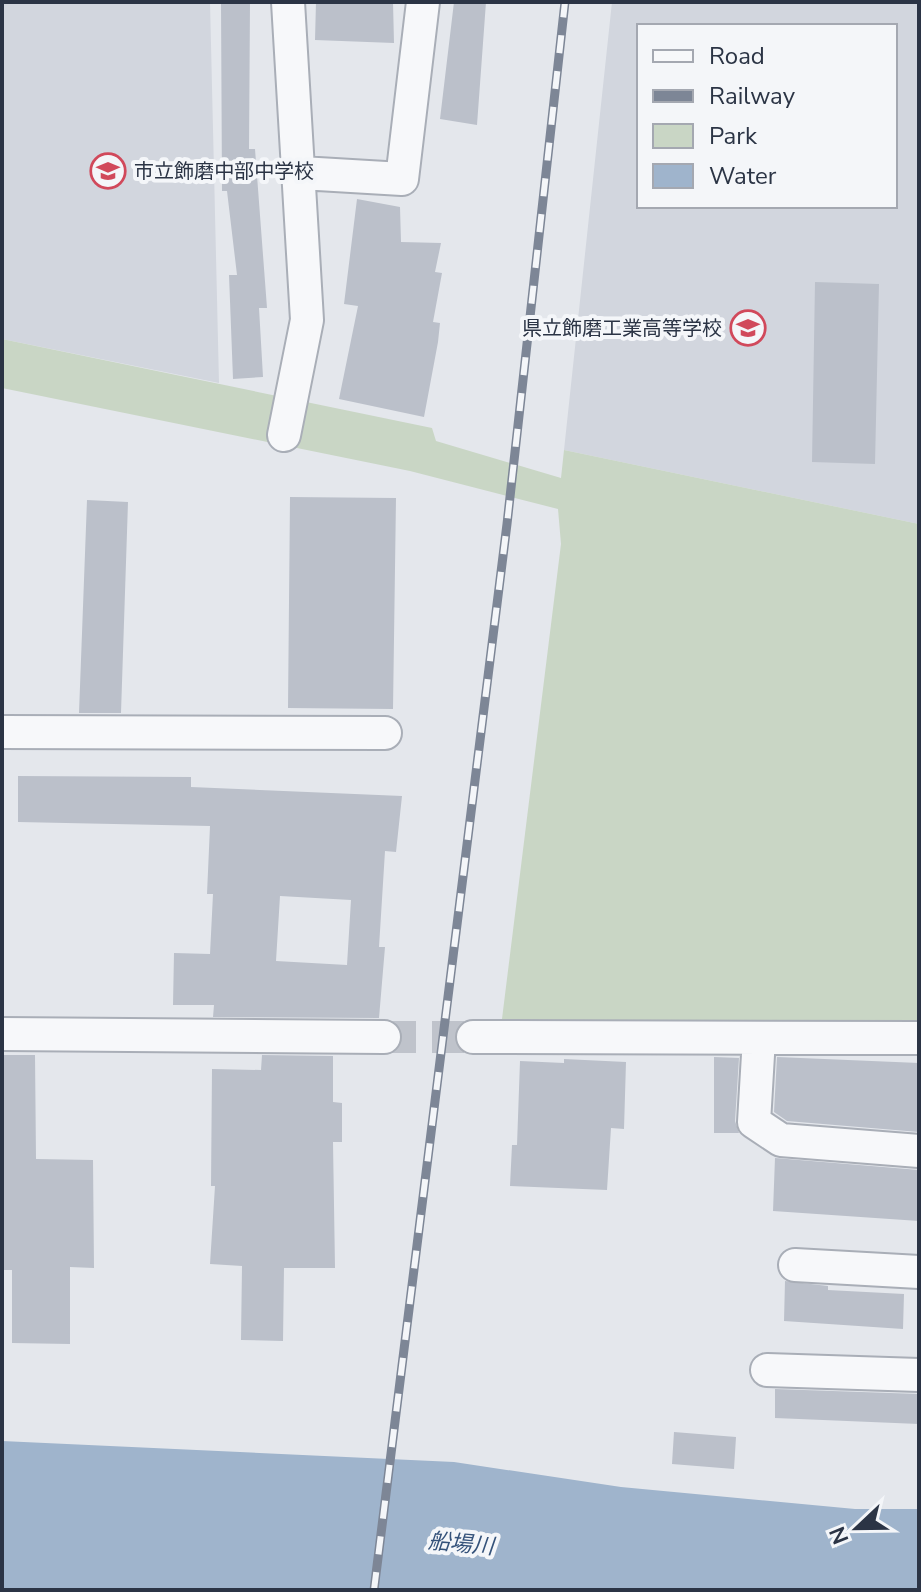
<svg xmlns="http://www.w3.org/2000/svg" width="921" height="1592" font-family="'Nunito Sans','Noto Sans JP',sans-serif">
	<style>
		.built { fill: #d2d6de; fill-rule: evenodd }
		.green { fill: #c9d6c5 }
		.water { fill: #9fb4cc }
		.building { fill: #bbc0ca; fill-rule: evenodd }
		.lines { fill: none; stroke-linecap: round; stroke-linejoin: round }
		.minor-tunnel { stroke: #bfc3cb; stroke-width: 32; stroke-dasharray: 32 16; stroke-linecap: butt }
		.minor-casing { stroke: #a9aeb7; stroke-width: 36 }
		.minor { stroke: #f7f8fa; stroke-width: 32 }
		.rail-casing { stroke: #7d8696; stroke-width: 9 }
		.rail { stroke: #f4f6f9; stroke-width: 6; stroke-dasharray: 18; stroke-linecap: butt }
		.labels { text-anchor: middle; stroke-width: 8; stroke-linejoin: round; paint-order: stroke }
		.poi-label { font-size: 20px; fill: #2b3445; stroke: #f4f6f9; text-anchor: start }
		.water-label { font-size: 22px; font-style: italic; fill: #34527a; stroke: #f4f6f9 }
	</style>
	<rect width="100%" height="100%" fill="#e4e7ec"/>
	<path class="built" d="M 2,2 L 210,2 L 219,383 L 2,339 Z
		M 612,2 L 919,2 L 919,524 L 564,450 ZM 639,26 L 895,26 L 895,206 L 639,206 Z"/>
	<path class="green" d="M 2,339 L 432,428 L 436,441 L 561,478 L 564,450 L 919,524 L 919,1026 L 501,1027 L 561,544 L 558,509 L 410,471 L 2,388 Z"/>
	<path class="water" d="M 2,1441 L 454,1462 L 621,1487 L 855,1509 L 919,1509 L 919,1590 L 2,1590 Z"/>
	<path class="building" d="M 221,2 L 250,2 L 249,149 L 255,149 L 267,308 L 259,308 L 263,377 L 233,379 L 229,275 L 237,275 L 227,191 L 222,191 Z
		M 316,2 L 393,2 L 394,43 L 315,40 Z
		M 454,2 L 486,2 L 477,125 L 440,119 Z
		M 357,199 L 400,207 L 401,242 L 441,243 L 435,272 L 442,273 L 433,322 L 440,323 L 438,342 L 424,417 L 339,399 L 358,306 L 344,304 Z
		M 815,282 L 879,284 L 875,464 L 812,462 Z
		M 290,497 L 396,498 L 393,709 L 288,708 Z
		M 87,500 L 128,502 L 121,713 L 79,713 Z
		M 18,776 L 191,777 L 191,787 L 402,796 L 396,852 L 385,851 L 379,947 L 385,947 L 379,1018 L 213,1017 L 214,1005 L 173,1005 L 174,953 L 210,954 L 213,894 L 207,894 L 210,826 L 18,822 ZM 280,896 L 351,900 L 347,965 L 276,961 Z
		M 2,1055 L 35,1055 L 36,1159 L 93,1160 L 94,1268 L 70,1267 L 70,1344 L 12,1343 L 12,1270 L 2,1270 Z
		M 262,1055 L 333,1056 L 333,1102 L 342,1103 L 342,1142 L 333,1142 L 335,1268 L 284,1268 L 283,1341 L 241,1340 L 242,1266 L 210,1264 L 215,1186 L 211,1186 L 212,1069 L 261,1070 Z
		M 714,1057 L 739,1058 L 735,1121 L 739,1133 L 714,1133 Z
		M 777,1057 L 919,1063 L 919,1132 L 787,1121 L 774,1112 Z
		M 564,1059 L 626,1062 L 624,1129 L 611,1128 L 607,1190 L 510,1186 L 512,1145 L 517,1145 L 520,1061 L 564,1063 Z
		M 775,1158 L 919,1170 L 919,1221 L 773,1211 Z
		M 785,1281 L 828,1286 L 828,1290 L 904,1294 L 903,1329 L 784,1321 Z
		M 775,1389 L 919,1394 L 919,1424 L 775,1418 Z
		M 674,1432 L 736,1437 L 734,1469 L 672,1464 Z"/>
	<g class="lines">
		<path class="minor-tunnel" d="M 384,1037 L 473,1037"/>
		<defs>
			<path id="minor" d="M 301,173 L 402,179 L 423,2
				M 284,435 L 307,320 L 288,2
				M 2,732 L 385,733
				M 2,1034 L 384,1037
				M 473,1037 L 919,1038
				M 759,1038 L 754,1122 L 781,1140 L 919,1151
				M 795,1265 L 919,1272
				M 767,1370 L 919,1375"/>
		</defs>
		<use href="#minor" class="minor-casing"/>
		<use href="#minor" class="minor"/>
		<defs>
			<path id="rail" d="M 374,1590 L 507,524 L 565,2"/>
		</defs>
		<use href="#rail" class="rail-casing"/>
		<use href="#rail" class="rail"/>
	</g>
	<defs>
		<symbol id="school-ring" viewBox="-11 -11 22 22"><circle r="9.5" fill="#f4f6f9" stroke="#d1495b" stroke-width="1.5"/><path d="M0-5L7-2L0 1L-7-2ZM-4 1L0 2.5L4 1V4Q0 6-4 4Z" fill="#d1495b"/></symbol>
	</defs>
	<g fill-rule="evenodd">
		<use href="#school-ring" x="88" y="151" width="40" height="40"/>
		<use href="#school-ring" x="728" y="308" width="40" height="40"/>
	</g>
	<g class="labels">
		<g class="poi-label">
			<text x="134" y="178">市立飾磨中部中学校</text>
			<text x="722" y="335" text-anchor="end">県立飾磨工業高等学校</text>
		</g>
		<g class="water-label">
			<text transform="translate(461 1543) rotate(5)" y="8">船場川</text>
		</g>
	</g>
	<rect width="921" height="1592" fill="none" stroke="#2b3445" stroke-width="8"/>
	<rect x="637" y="24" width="260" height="184" fill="#f4f6f9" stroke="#a4a8b1" stroke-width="2"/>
	<rect x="653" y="50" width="40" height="12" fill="#f7f8fa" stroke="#a4a8b1" stroke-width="2"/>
	<text x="709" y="64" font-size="24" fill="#2b3445">Road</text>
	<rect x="653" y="90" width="40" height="12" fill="#7d8696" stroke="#a4a8b1" stroke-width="2"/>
	<text x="709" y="104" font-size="24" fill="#2b3445">Railway</text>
	<rect x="653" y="124" width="40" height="24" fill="#c9d6c5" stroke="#a4a8b1" stroke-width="2"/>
	<text x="709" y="144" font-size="24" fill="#2b3445">Park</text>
	<rect x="653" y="164" width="40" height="24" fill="#9fb4cc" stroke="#a4a8b1" stroke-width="2"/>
	<text x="709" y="184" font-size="24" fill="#2b3445">Water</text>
	<g transform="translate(857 1528) rotate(248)" stroke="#f4f6f9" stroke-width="6" paint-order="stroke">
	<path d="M0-6L14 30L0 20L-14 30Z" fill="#2b3445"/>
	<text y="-12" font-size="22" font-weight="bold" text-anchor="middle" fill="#2b3445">N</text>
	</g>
</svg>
